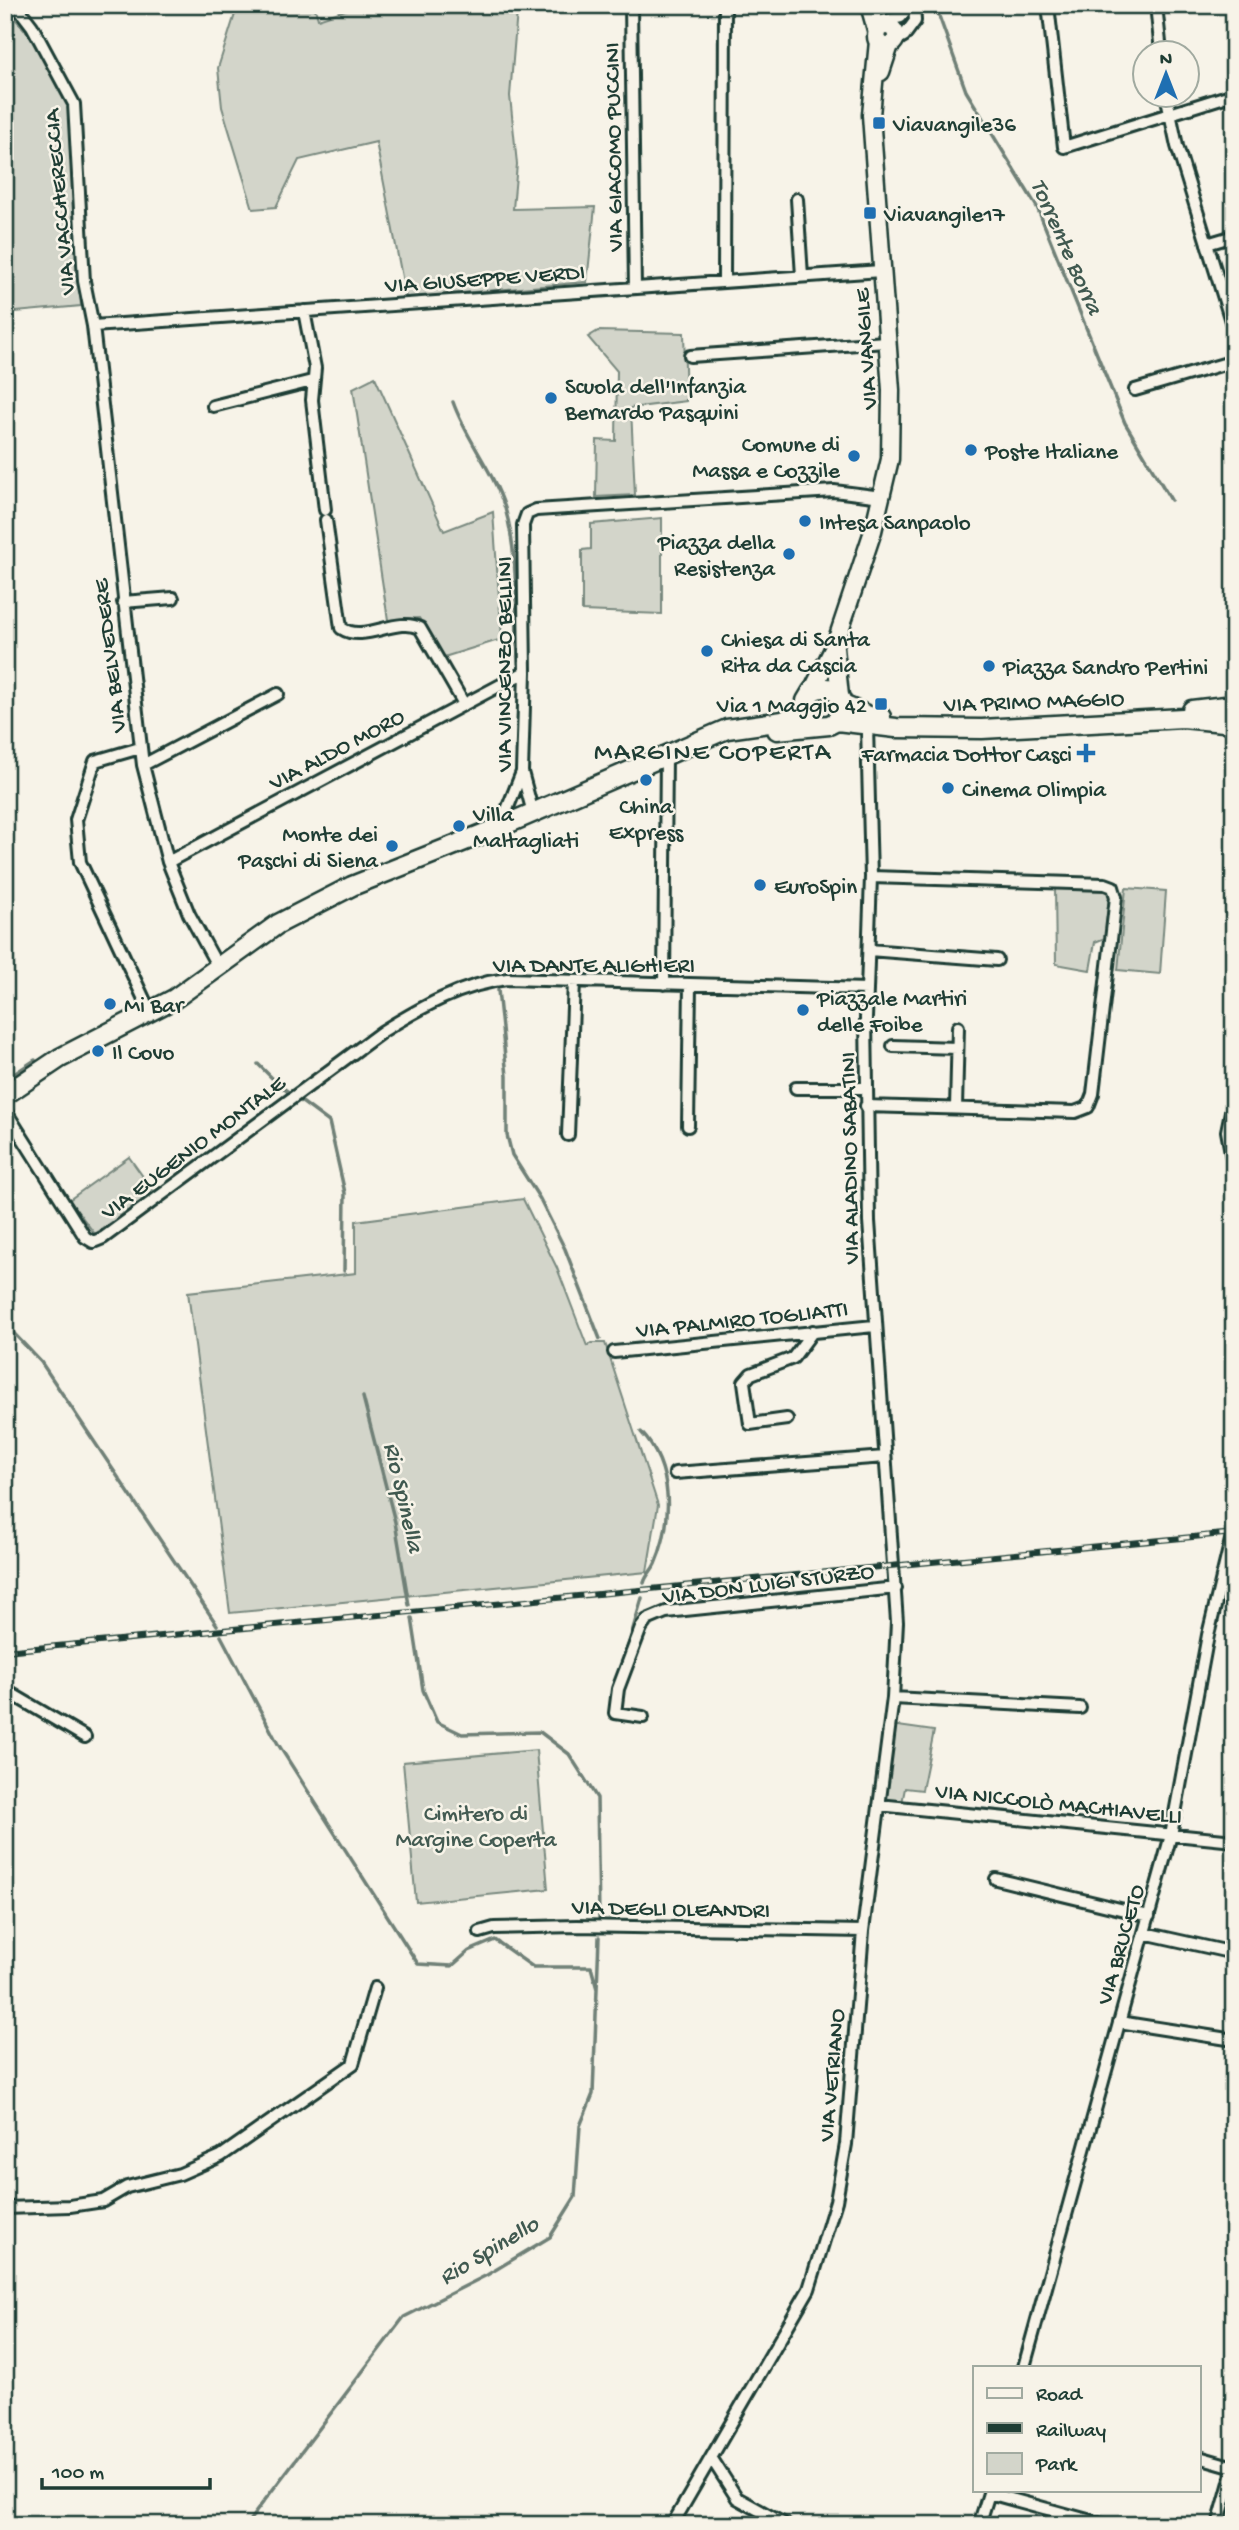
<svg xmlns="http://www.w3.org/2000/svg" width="1239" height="2530" font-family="'Gochi Hand',sans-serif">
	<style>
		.green { fill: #d3d5ca; stroke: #79897f; stroke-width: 2 }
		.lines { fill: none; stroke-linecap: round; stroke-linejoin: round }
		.stream { stroke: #6f8077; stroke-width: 3.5 }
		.street-casing { stroke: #1f3d34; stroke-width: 16 }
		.secondary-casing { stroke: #1f3d34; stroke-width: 21 }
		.primary-casing { stroke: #1f3d34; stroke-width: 23 }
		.street { stroke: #f7f3e8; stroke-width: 10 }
		.secondary { stroke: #f7f3e8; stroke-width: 16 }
		.primary { stroke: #f7f3e8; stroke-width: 18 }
		.rail-casing { stroke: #1f3d34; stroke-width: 6 }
		.rail { stroke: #f7f3e8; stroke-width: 3.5; stroke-dasharray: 10; stroke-linecap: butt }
		.poi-dot { fill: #1f6fb2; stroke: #f7f3e8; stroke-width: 2.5 }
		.labels { text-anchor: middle; stroke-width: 5; stroke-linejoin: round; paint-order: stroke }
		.poi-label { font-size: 23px; fill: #1f3d34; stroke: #f7f3e8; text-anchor: start }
		.street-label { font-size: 23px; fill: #1f3d34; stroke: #f7f3e8 }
		.park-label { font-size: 23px; fill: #435b52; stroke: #f7f3e8 }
		.water-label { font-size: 24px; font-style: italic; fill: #405950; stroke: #f7f3e8 }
		.quarter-label { font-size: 26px; letter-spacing: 2px; fill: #1f3d34; stroke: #f7f3e8 }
	</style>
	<rect width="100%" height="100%" fill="#f7f3e8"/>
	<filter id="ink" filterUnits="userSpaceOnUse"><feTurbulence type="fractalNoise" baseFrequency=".0143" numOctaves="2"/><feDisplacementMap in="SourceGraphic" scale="14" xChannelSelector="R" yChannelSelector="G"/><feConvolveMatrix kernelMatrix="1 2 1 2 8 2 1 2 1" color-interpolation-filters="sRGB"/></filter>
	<g filter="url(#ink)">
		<path class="green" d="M 235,5 L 314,5 L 318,19 L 360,5 L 529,5 L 517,11 L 510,96 L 517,164 L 513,209 L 595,207 L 587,282 L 406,298 L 376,142 L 299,160 L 276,207 L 253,209 L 222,107 L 218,68 L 235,14 Z
			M 5,7 L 38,45 L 70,107 L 81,306 L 5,313 Z
			M 598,331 L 684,333 L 686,401 L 631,408 L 635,495 L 596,497 L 597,440 L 616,441 L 617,371 L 588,337 Z
			M 375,377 L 444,531 L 493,512 L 502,639 L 444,657 L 419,618 L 388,620 L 353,388 Z
			M 662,518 L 662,614 L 582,611 L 582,550 L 591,549 L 591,524 Z
			M 1055,888 L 1105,890 L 1109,896 L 1105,938 L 1095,942 L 1090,970 L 1056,964 Z
			M 1126,888 L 1166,891 L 1160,974 L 1118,970 Z
			M 129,1157 L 154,1192 L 95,1234 L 69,1200 Z
			M 523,1199 L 557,1268 L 587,1346 L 591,1343 L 605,1343 L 658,1505 L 647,1572 L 230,1613 L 188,1292 L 356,1273 L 356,1221 Z
			M 891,1725 L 934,1731 L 922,1790 L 905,1788 L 902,1803 L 887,1800 L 884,1792 Z
			M 536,1750 L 548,1889 L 416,1902 L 403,1762 Z"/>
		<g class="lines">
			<path class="stream" d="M 935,5 L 966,91 L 1037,207 L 1125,423 L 1171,500
				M 453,402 C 466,439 492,468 505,508 C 519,556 515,614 518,664
				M 498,990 L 507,1076 L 507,1135 L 512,1155 L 540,1199 L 565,1249 L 600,1339
				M 258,1064 L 279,1085 L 329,1122 L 345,1193 L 344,1271
				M 5,1080 L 35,1060
				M 5,1324 L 41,1362 L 217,1625
				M 363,1397 L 395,1522 L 409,1605
				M 641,1432 C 674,1467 673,1522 655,1564 C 652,1571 646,1575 644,1583
				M 412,1618 L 423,1690 L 437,1722 L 462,1734 L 540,1732 L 569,1754 L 597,1798 L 599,1918
				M 221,1636 L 278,1744 L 418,1964 L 452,1966 L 469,1951 L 495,1940 L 533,1967 L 591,1967 L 597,1989
				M 626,1653 L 642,1598
				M 246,2525 L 404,2317 L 487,2275 L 550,2237 L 575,2197 L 580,2126 L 593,2094 L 599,1937"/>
			<defs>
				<path id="street" d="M 16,5 L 32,26 L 74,104 L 84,281 L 93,326 L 143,765 L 168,862 L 189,914 L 218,967
					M 631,5 L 635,288
					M 1048,5 L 1064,147 L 1234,94
					M 1156,5 L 1161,52
					M 883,21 L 901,17 L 908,5
					M 895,41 L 904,36 L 915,21 L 914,5
					M 1166,94 L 1177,146 L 1234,331
					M 797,199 L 802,276
					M 1207,244 L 1234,236
					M 724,282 L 725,5
					M 304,311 L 315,368 L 312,400 L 325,510
					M 93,326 L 881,271
					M 690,356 L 886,342
					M 1135,390 L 1234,361
					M 213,406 L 312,381
					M 326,520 L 341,628 C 365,644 395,616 420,628 L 464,704
					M 123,602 L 173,598
					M 140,748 L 95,761 L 76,820 L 80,862 L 150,1012
					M 143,765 L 278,694
					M 533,813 L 522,772 L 525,672 L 523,525 L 527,514 L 536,510 L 834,491 L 882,497
					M 500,827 L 522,772
					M 168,862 L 525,672
					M 869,950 L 997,960
					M 664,984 L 666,755
					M 893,1046 L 957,1048
					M 796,1088 L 866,1088
					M 1234,1097 L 1227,1131 L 1234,1169
					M 866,1106 L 1075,1112 L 1088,1107 L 1093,1094 L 1116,897 L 1113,887 L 1105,884 L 871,877
					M 956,1108 L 958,1027
					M 5,1110 L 85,1237 L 93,1242 L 103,1238 L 383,1031 C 420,1008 462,984 507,979 L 867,989
					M 688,1126 L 690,985
					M 568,1135 L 574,981
					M 614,1352 L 874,1326
					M 787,1419 L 750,1424 L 744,1382 L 751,1374 L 793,1358 L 813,1331
					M 675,1473 L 885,1457
					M 5,1690 L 85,1737
					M 893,1698 L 1080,1708
					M 643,1717 L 615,1713 L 618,1689 L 641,1628 L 647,1620 L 666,1612 L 896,1588
					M 879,1805 L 1234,1841
					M 996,1879 L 1149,1916
					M 480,1932 L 494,1928 L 577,1926 L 863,1931
					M 1144,1933 L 1234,1953
					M 1119,2022 L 1234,2040
					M 5,2208 L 70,2206 L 103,2201 L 127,2187 L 180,2174 L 221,2156 L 353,2064 L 375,1988
					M 1024,2367 L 1171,1835 L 1208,1635 L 1234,1528
					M 1199,2457 L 1234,2467
					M 712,2459 L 737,2498 L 786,2525
					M 989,2493 L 1106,2525
					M 672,2525 L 809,2289 L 836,2201 L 846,2144 L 863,1931 L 893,1698 L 897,1622 L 869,1221 L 866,1018 L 871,877 L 867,727
					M 979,2525 L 990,2490
					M 1218,2525 L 1234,2468"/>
				<path id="secondary" d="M 869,5 L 877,33
					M876 36a10 10 0 1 1 20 0a10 10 0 1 1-20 0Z
					M 881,72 L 890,45
					M 835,648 L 840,696
					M 812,691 L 835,645 L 873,531 L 890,459 L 891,390 L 871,115 L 878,41"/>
				<path id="primary" d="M 843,705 L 869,716 L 881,717
					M 1192,710 L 1234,705
					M 837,721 L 896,728 L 982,729 L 1183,718 L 1234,723
					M 777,730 L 829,725 L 837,721 L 843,705 C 838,689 827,684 812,691 L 806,701 L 806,714 L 820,726
					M 5,1095 L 60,1058 L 174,999 L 278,924 L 352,886 L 500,827 L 727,729 L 783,721 L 805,710"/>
			</defs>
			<use href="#street" class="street-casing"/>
			<use href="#secondary" class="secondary-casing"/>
			<use href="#primary" class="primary-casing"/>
			<use href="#street" class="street"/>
			<use href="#secondary" class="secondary"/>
			<use href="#primary" class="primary"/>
			<defs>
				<path id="rail" d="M 5,1651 L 1234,1533"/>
			</defs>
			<use href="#rail" class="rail-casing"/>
			<use href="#rail" class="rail"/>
		</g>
	</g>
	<g class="poi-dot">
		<rect x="872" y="116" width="14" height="14" rx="3.5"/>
		<rect x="863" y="206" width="14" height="14" rx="3.5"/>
		<circle cx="551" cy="398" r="7"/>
		<circle cx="971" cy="450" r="7"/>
		<circle cx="854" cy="456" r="7"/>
		<circle cx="805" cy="521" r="7"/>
		<circle cx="789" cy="554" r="7"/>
		<circle cx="707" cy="651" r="7"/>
		<circle cx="989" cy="666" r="7"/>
		<rect x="874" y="697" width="14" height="14" rx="3.5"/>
		<path d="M1082.5 742.5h7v7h7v7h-7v7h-7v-7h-7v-7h7z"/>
		<circle cx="646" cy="780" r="7"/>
		<circle cx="948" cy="788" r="7"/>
		<circle cx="459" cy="826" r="7"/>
		<circle cx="392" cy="846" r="7"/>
		<circle cx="760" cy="885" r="7"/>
		<circle cx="110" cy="1004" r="7"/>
		<circle cx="803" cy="1010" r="7"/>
		<circle cx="98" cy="1051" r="7"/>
	</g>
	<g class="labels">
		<g class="poi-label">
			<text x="893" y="131">Viavangile36</text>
			<text x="884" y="221">Viavangile17</text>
			<text x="565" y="393">Scuola dell'Infanzia<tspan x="565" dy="26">Bernardo Pasquini</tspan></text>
			<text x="840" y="451" text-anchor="end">Comune di<tspan x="840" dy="26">Massa e Cozzile</tspan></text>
			<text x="985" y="458">Poste Italiane</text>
			<text x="819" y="529">Intesa Sanpaolo</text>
			<text x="775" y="549" text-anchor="end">Piazza della<tspan x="775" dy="26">Resistenza</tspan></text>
			<text x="721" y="646">Chiesa di Santa<tspan x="721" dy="26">Rita da Cascia</tspan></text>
			<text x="1003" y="674">Piazza Sandro Pertini</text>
			<text x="867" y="712" text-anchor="end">Via 1 Maggio 42</text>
			<text x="1072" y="761" text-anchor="end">Farmacia Dottor Casci</text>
			<text x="962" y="796">Cinema Olimpia</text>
			<text x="646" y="813" text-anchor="middle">China<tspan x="646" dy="26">Express</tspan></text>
			<text x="473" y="821">Villa<tspan x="473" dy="26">Maltagliati</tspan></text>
			<text x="378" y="841" text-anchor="end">Monte dei<tspan x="378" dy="26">Paschi di Siena</tspan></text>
			<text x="774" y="893">EuroSpin</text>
			<text x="817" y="1005">Piazzale Martiri<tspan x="817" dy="26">delle Foibe</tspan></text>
			<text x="124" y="1012">Mi Bar</text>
			<text x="112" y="1059">Il Covo</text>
		</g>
		<g class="street-label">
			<text transform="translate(612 147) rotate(-91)" y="8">VIA GIACOMO PUCCINI</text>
			<text transform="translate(58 202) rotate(-95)" y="8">VIA VACCHERECCIA</text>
			<text transform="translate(485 277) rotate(-4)" y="8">VIA GIUSEPPE VERDI</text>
			<text transform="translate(864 349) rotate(-94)" y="8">VIA VANGILE</text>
			<text transform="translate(108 656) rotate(-97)" y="8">VIA BELVEDERE</text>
			<text transform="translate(503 664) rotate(-90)" y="8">VIA VINCENZO BELLINI</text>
			<text transform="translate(1034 700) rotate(-2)" y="8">VIA PRIMO MAGGIO</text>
			<text transform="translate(336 748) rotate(-28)" y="8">VIA ALDO MORO</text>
			<text x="594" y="972">VIA DANTE ALIGHIERI</text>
			<text transform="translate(192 1146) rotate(-37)" y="8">VIA EUGENIO MONTALE</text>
			<text transform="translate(848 1158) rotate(-91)" y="8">VIA ALADINO SABATINI</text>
			<text transform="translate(742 1318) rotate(-6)" y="8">VIA PALMIRO TOGLIATTI</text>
			<text transform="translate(768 1582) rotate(-7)" y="8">VIA DON LUIGI STURZO</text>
			<text transform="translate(1059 1802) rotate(6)" y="8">VIA NICCOLÒ MACHIAVELLI</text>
			<text transform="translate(671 1907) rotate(1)" y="8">VIA DEGLI OLEANDRI</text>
			<text transform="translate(1119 1944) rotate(-74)" y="8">VIA BRUCETO</text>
			<text transform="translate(830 2075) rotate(-85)" y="8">VIA VETRIANO</text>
		</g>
		<g class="park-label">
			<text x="476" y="1820">Cimitero di<tspan x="476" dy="26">Margine Coperta</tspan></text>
		</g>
		<g class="water-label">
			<text transform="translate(1068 246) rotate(66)" y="8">Torrente Borra</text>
			<text transform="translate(405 1497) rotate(77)" y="8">Rio Spinella</text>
			<text transform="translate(488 2249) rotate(-31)" y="8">Rio Spinello</text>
		</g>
		<g class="quarter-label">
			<text x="713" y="759">MARGINE COPERTA</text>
		</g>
	</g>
	<rect width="1239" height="2530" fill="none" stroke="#f7f3e8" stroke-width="28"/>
	<rect x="14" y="14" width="1211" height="2502" fill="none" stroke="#1f3d34" stroke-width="2.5" filter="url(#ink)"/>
	<rect x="973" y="2366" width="228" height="126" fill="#f7f3e8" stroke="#a1aaa0" stroke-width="2"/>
	<rect x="987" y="2388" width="35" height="10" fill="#f7f3e8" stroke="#a1aaa0" stroke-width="2"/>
	<text x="1036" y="2400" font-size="21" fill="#1f3d34">Road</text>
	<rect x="987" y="2423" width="35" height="10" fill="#1f3d34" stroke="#a1aaa0" stroke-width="2"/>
	<text x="1036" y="2436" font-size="21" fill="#1f3d34">Railway</text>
	<rect x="987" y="2453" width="35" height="21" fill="#d3d5ca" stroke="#a1aaa0" stroke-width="2"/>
	<text x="1036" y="2470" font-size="21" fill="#1f3d34">Park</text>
	<g transform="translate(1166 74)"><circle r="33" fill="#f7f3e8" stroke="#a1aaa0" stroke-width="2"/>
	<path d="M0-5L12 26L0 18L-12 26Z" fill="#1f6fb2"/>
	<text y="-10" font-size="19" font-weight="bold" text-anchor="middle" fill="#1f3d34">N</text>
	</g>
	<path d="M42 2478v10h168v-10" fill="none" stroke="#1f3d34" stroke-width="3.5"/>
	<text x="52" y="2478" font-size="21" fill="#1f3d34" stroke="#f7f3e8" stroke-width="5" paint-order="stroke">100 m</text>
</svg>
